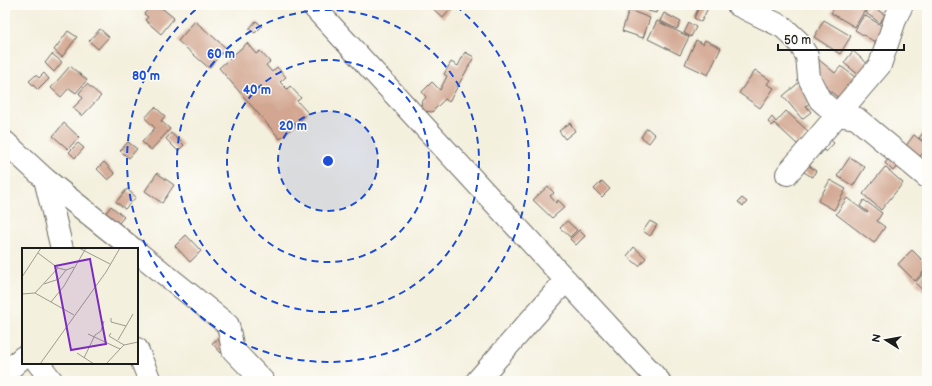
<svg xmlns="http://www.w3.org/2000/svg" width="932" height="386" font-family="'Balsamiq Sans',sans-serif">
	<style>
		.building { fill: #d2a690 }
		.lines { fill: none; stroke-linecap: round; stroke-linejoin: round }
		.minor-casing { stroke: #686660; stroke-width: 24 }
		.minor { stroke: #fff; stroke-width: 22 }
		.ring { fill: none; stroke: #1d4ed8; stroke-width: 2; stroke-dasharray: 7 5 }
		.inset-road { fill: none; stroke: #9e9b90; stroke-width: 1 }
		.view { fill: #7b2cbf; fill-opacity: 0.15; stroke: #7b2cbf; stroke-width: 2 }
		.inset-edge { fill: none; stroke: #1c1c1c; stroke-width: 2 }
		.centre { fill: #1d4ed8; stroke: #fdfcf7; stroke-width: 2 }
		.ring-label { font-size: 12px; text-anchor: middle; font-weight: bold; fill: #1d4ed8; stroke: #fdfcf7; stroke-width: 3; stroke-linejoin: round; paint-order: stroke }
	</style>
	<rect width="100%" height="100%" fill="#fdfcf7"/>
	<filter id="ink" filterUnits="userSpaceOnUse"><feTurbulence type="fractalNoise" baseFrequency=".025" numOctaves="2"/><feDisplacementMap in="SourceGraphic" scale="8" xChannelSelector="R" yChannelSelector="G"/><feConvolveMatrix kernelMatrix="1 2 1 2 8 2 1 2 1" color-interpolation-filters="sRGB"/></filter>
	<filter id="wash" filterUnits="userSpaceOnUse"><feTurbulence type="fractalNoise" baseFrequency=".012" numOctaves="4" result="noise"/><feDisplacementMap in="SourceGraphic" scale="16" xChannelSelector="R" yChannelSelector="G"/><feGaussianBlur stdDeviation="0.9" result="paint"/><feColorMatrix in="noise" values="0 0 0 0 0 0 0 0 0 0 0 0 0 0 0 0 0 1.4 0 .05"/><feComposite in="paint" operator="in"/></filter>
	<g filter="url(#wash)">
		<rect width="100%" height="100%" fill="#f4f0de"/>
		<g id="blocks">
			<path class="building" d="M 152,5 L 158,5 L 174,18 L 161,34 L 145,20 L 148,17 L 144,14 Z
				M 429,5 L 454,5 L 443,18 Z
				M 649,5 L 658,5 L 656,13 L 648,11 Z
				M 700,5 L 708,8 L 701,22 L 694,18 Z
				M 836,5 L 868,5 L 855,27 L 831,13 Z
				M 870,5 L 885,15 L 880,23 L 866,13 Z
				M 629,10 L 650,18 L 643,38 L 622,31 Z
				M 664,13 L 681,22 L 677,29 L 660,21 Z
				M 864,15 L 884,27 L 875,42 L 855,30 Z
				M 824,20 L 851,36 L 840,54 L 814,37 Z
				M 195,21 L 226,48 L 209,68 L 178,41 Z
				M 256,21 L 262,26 L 255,33 L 249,29 Z
				M 657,21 L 689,37 L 680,55 L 648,39 Z
				M 689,23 L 696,27 L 691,37 L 684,33 Z
				M 100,29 L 109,37 L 98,49 L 89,41 Z
				M 68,31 L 77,37 L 62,57 L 54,50 Z
				M 696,40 L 703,44 L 705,40 L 721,48 L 708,75 L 685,64 Z
				M 247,43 L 256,54 L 260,51 L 270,62 L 266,65 L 272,72 L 277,67 L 286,77 L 280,82 L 287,89 L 290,86 L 301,98 L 297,101 L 308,113 L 280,139 L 219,68 Z
				M 853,51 L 869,65 L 860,76 L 844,63 Z
				M 465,52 L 474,57 L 449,102 L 445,99 L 432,112 L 424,111 L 421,105 L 422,102 L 426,97 L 422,92 L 432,82 L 440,90 L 447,76 L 444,74 L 451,62 L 458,66 Z
				M 52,54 L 62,62 L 54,72 L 45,63 Z
				M 818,59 L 835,73 L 841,66 L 857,79 L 841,100 L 814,78 L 815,63 Z
				M 70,66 L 87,80 L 76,93 L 69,88 L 61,97 L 51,88 Z
				M 755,70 L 770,80 L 767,84 L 774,88 L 760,108 L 739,93 Z
				M 44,73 L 49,79 L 38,90 L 29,81 L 36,75 L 39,78 Z
				M 802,80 L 816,97 L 806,106 L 811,112 L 802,119 L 783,96 Z
				M 87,84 L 101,96 L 82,116 L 73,108 L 83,98 L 79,93 Z
				M 155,107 L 165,116 L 161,121 L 170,129 L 151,150 L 142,142 L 155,128 L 145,118 Z
				M 786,111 L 809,132 L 797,144 L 774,123 L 772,126 L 768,122 L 772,117 L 776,122 Z
				M 64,123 L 79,137 L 68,149 L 53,136 Z
				M 570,123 L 575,131 L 565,139 L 559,131 Z
				M 647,128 L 655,135 L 649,143 L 641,137 Z
				M 927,128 L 927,144 L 919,138 Z
				M 171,133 L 184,145 L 178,151 L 166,139 Z
				M 914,135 L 927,145 L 927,147 L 919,158 L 905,147 Z
				M 826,136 L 834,143 L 826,152 L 824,150 L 820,155 L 813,150 Z
				M 128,142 L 137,149 L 129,158 L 120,151 Z
				M 78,143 L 84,148 L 75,158 L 69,152 Z
				M 850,157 L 865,167 L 853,186 L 837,176 Z
				M 890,157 L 899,164 L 893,171 L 885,163 Z
				M 104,162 L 115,174 L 108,180 L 97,169 Z
				M 808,165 L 816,171 L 812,177 L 804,172 Z
				M 885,167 L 903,183 L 881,210 L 863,194 Z
				M 157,173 L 174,185 L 162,203 L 145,191 Z
				M 830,180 L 846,189 L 834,210 L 818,201 Z
				M 602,181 L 610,189 L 602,197 L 594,189 Z
				M 548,186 L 554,193 L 550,196 L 556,203 L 558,200 L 565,207 L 552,218 L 533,200 Z
				M 127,189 L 136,197 L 125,209 L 116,202 Z
				M 742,198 L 747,202 L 743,206 L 738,202 Z
				M 847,198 L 867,213 L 868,212 L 860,206 L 864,200 L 882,213 L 877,221 L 885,227 L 874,243 L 836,214 Z
				M 111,206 L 124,217 L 118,224 L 105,214 Z
				M 567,221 L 577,230 L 570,237 L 560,228 Z
				M 650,221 L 657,225 L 650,236 L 643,231 Z
				M 579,230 L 585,236 L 576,245 L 570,239 Z
				M 186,235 L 201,251 L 190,262 L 175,246 Z
				M 634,247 L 646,258 L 639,266 L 627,256 Z
				M 912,250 L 927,265 L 927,268 L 915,281 L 898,264 Z
				M 927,270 L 927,294 L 915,283 Z
				M 218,339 L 226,349 L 221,353 L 212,343 Z"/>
		</g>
	</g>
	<g filter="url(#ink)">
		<use href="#blocks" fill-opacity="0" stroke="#686660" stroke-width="1"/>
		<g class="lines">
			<defs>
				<path id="minor" d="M 312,5 L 659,381
					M 738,5 L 783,27 L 798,41 L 807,56 L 809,78 L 820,100 L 837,115 L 856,118 L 927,177
					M 5,142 L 45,179 L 133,249
					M 787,174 L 880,65 L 896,17 L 902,5
					M 45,179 L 62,249
					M 137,252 L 228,325 L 233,350 L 263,381
					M 137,349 L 150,381
					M 38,363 L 52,381
					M 5,373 L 23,357
					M 477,381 L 566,280"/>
			</defs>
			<use href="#minor" class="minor-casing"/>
			<use href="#minor" class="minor"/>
		</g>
	</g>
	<circle cx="328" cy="161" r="50" fill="#1d4ed8" fill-opacity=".12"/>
	<g class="ring">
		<circle cx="328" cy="161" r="50"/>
		<circle cx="328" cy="161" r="101"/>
		<circle cx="328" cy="161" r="151"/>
		<path d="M456 6A201 201 0 1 1 200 6"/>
	</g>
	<g transform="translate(22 248)">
		<rect width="116" height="116" fill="#f4f0de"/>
		<path class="inset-road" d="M 57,0 L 88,16M 16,5 L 36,20 L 44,22 L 52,19M 0,29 L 19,0M 22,36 L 37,31 L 44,22M 13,45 L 36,20M 0,46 L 13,45 L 29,54 L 42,38 L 64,0M 29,54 L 52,67M 89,70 L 89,74 L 104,78M 89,85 L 87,88 L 102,97M 66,86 L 98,101 L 102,97 L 116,94M 96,92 L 111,66M 55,105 L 72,116M 62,110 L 73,87 L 79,83 L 82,73M 18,116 L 84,24 L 98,0M 84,116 L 98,101"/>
		<path class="view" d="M 68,11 L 84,96 L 49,102 L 33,18 Z"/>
		<rect width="116" height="116" class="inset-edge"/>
	</g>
	<circle cx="328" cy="161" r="6" class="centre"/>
	<g class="ring-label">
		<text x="221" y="58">60 m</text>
		<text x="146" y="80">80 m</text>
		<text x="257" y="94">40 m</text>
		<text x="293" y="130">20 m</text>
	</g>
	<rect width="932" height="386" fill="none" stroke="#fdfcf7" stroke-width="20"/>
	<g transform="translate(886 340) rotate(281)" stroke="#fdfcf7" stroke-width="3" paint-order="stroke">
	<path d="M0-3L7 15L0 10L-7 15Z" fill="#1c1c1c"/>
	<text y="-6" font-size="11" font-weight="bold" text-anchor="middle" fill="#1c1c1c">N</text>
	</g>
	<path d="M778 44v6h126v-6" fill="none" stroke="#1c1c1c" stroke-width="2"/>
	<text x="784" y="44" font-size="12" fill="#1c1c1c" stroke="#fdfcf7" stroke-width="3" paint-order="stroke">50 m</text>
</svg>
